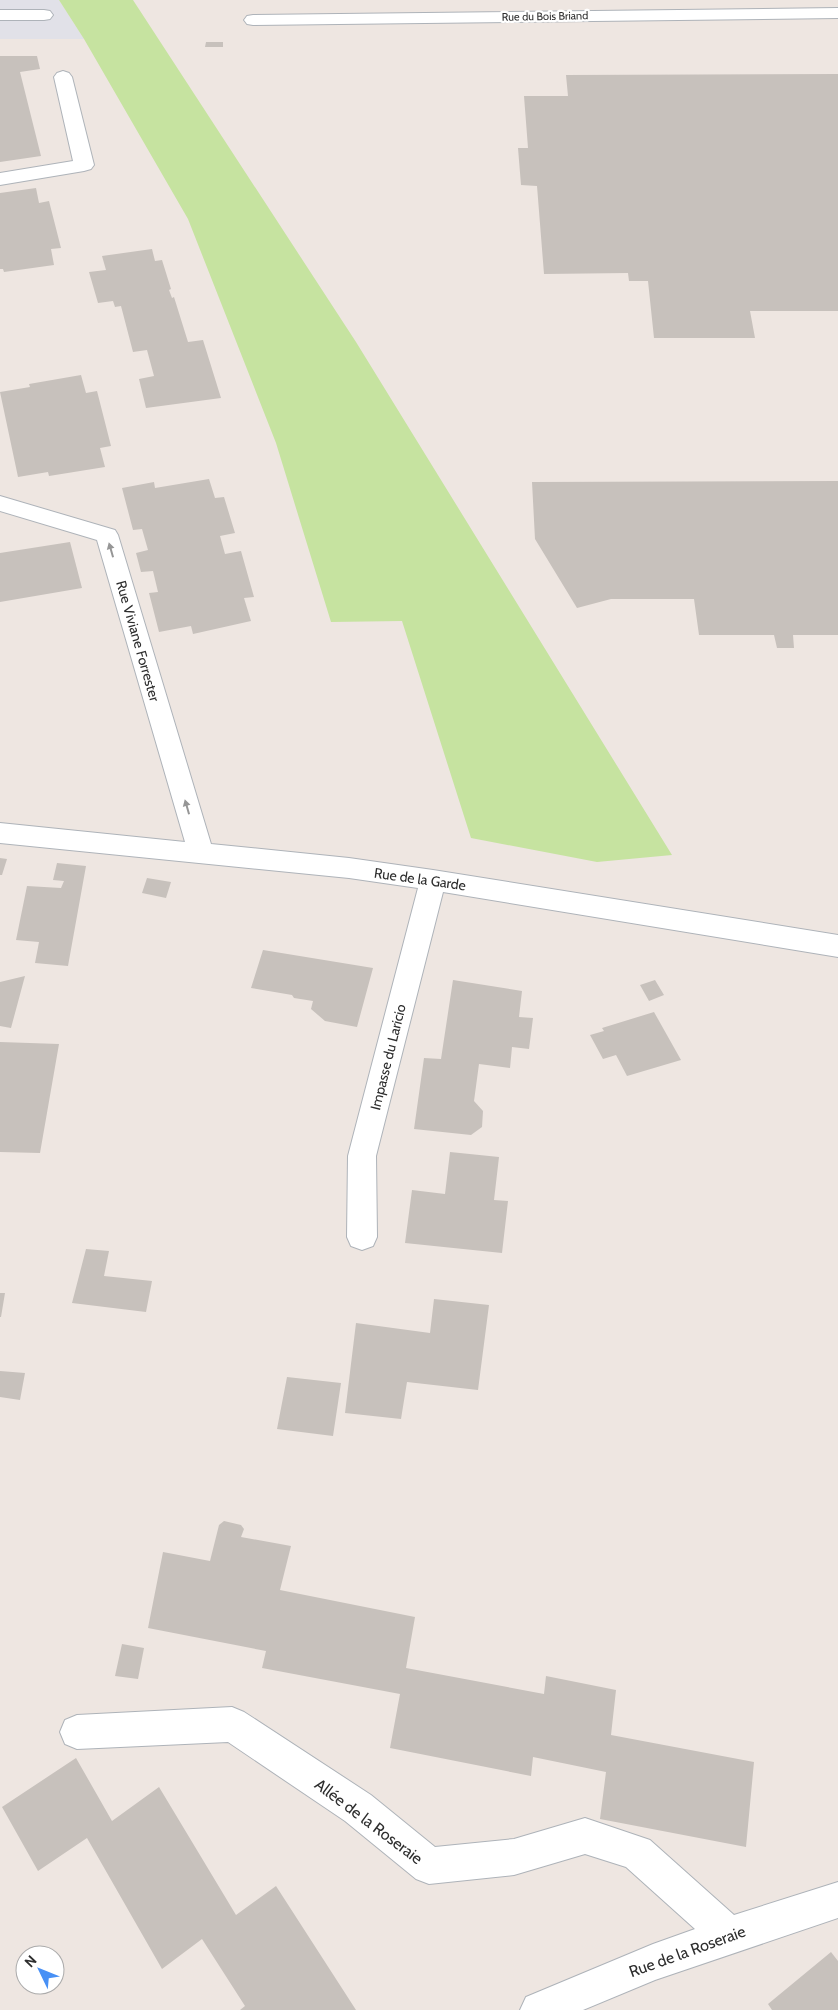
<svg xmlns="http://www.w3.org/2000/svg" width="838" height="2010" font-family="Cabin,sans-serif">
	<style>
		.industrial { fill: #e1e1e8 }
		.green { fill: #c6e3a0 }
		.building { fill: #c7c1bc }
		.lines { fill: none; stroke-linecap: round; stroke-linejoin: round }
		.street-casing { stroke: #aeb3b9; stroke-width: 2 }
		.street { fill: #fff; fill-rule: evenodd }
		.oneway { fill: #969696 }
		.labels { text-anchor: middle; stroke-width: 4.5; stroke-linejoin: round; paint-order: stroke }
		.far-street-label { font-size: 11px; fill: #2e2e2e; stroke: #fff }
		.street-label { font-size: 14px; fill: #2e2e2e; stroke: #fff }
		.near-street-label { font-size: 16px; fill: #2e2e2e; stroke: #fff }
	</style>
	<rect width="100%" height="100%" fill="#eee6e1"/>
	<path class="industrial" d="M 0,0 L 59,0 L 84,39 L 0,39 Z"/>
	<path class="green" d="M 59,0 L 133,0 L 356,342 L 672,855 L 597,862 L 471,838 L 402,621 L 331,622 L 276,443 L 188,219 L 84,39 Z"/>
	<path class="building" d="M 206,42 L 223,42 L 223,47 L 205,47 Z
		M 0,56 L 37,56 L 40,69 L 20,72 L 41,156 L 0,162 Z
		M 838,74 L 838,311 L 750,311 L 755,338 L 654,338 L 648,281 L 629,281 L 628,273 L 544,274 L 537,186 L 521,185 L 518,148 L 528,148 L 524,96 L 568,96 L 566,75 Z
		M 36,188 L 39,203 L 49,201 L 61,248 L 51,249 L 54,265 L 4,272 L 3,269 L 0,269 L 0,193 Z
		M 152,249 L 155,261 L 162,260 L 171,289 L 169,290 L 172,298 L 174,297 L 188,342 L 203,340 L 221,398 L 146,408 L 139,379 L 154,376 L 147,350 L 133,352 L 121,306 L 115,307 L 113,301 L 98,303 L 89,272 L 106,270 L 102,256 Z
		M 81,375 L 86,393 L 97,391 L 111,446 L 100,448 L 105,467 L 49,476 L 48,472 L 18,477 L 0,392 L 30,387 L 29,384 Z
		M 209,479 L 215,498 L 224,497 L 235,533 L 220,536 L 225,554 L 241,551 L 254,597 L 244,598 L 251,621 L 193,634 L 191,626 L 159,632 L 149,593 L 158,592 L 153,571 L 141,572 L 136,553 L 148,550 L 142,529 L 133,530 L 122,488 L 154,482 L 155,488 Z
		M 838,481 L 838,635 L 793,635 L 794,648 L 777,648 L 774,635 L 699,635 L 694,599 L 611,599 L 577,608 L 535,539 L 532,482 Z
		M 70,542 L 82,588 L 0,602 L 0,553 Z
		M 0,858 L 7,859 L 2,875 L 0,875 Z
		M 57,863 L 86,866 L 68,966 L 35,963 L 39,942 L 16,940 L 27,886 L 61,888 L 64,881 L 53,880 Z
		M 147,878 L 171,882 L 166,898 L 142,893 Z
		M 263,950 L 373,968 L 357,1027 L 325,1021 L 311,1009 L 313,1001 L 294,998 L 292,995 L 251,988 Z
		M 25,976 L 11,1028 L 0,1026 L 0,982 Z
		M 453,980 L 522,991 L 519,1017 L 533,1018 L 529,1049 L 512,1047 L 510,1068 L 479,1064 L 474,1101 L 483,1111 L 482,1127 L 471,1135 L 414,1129 L 424,1058 L 441,1059 Z
		M 655,980 L 664,995 L 649,1001 L 640,985 Z
		M 654,1012 L 681,1060 L 627,1076 L 616,1055 L 603,1059 L 590,1035 L 604,1031 L 602,1028 Z
		M 0,1042 L 59,1044 L 40,1153 L 0,1152 Z
		M 450,1152 L 499,1157 L 494,1200 L 508,1201 L 502,1253 L 405,1243 L 412,1190 L 445,1194 Z
		M 86,1249 L 109,1251 L 104,1276 L 152,1281 L 146,1312 L 72,1303 Z
		M 0,1293 L 5,1293 L 1,1317 L 0,1317 Z
		M 434,1299 L 489,1305 L 478,1390 L 407,1382 L 401,1419 L 345,1413 L 356,1323 L 430,1333 Z
		M 0,1371 L 25,1373 L 20,1400 L 0,1397 Z
		M 287,1377 L 341,1383 L 333,1436 L 277,1429 Z
		M 224,1521 L 241,1525 L 244,1529 L 241,1537 L 291,1546 L 280,1590 L 415,1617 L 406,1668 L 544,1694 L 546,1676 L 616,1690 L 611,1735 L 754,1762 L 746,1847 L 600,1819 L 606,1772 L 533,1757 L 531,1776 L 390,1748 L 400,1694 L 262,1668 L 266,1651 L 148,1628 L 163,1552 L 210,1561 L 219,1525 Z
		M 122,1644 L 144,1648 L 138,1679 L 115,1676 Z
		M 76,1758 L 112,1821 L 159,1787 L 236,1915 L 276,1886 L 356,2010 L 240,2010 L 245,2006 L 202,1939 L 162,1969 L 87,1838 L 38,1871 L 2,1807 Z
		M 831,1952 L 838,1961 L 838,2010 L 772,2010 L 768,2004 Z"/>
	<g class="lines">
		<defs>
			<path id="street" d="M 838,8 L 838,18 L 253,25 L 247,24 L 244,20 L 247,16 L 253,15 Z
				M 0,10 L 44,10 L 50,11 L 53,15 L 50,19 L 44,20 L 0,20 Z
				M 63,71 L 69,73 L 72,77 L 94,165 L 91,169 L 84,171 L 0,185 L 0,173 L 73,161 L 54,77 L 57,73 Z
				M 0,496 L 115,530 L 118,535 L 211,844 L 349,858 L 433,870 L 838,935 L 838,957 L 443,892 L 376,1156 L 377,1237 L 373,1246 L 362,1250 L 351,1246 L 347,1237 L 348,1156 L 418,888 L 349,878 L 0,843 L 0,823 L 185,842 L 97,540 L 0,511 Z
				M 232,1707 L 244,1712 L 371,1795 L 435,1847 L 514,1839 L 585,1818 L 650,1840 L 734,1915 L 838,1882 L 838,1918 L 655,1980 L 583,2010 L 520,2010 L 526,1997 L 653,1944 L 695,1929 L 626,1867 L 585,1854 L 514,1875 L 429,1884 L 416,1879 L 345,1821 L 228,1742 L 77,1749 L 65,1744 L 60,1732 L 65,1720 L 77,1715 Z"/>
		</defs>
		<use href="#street" class="street-casing"/>
		<use href="#street" class="street"/>
	</g>
	<defs><path id="oneway-solid" d="M-6-.8H1V-3.2L6.5 0L1 3.2V.8H-6Z" transform="scale(1.25)"/></defs>
	<g class="oneway">
		<use href="#oneway-solid" transform="translate(111 550) rotate(-106)"/>
		<use href="#oneway-solid" transform="translate(187 807) rotate(-106)"/>
	</g>
	<g class="labels">
		<g class="far-street-label">
			<text transform="translate(545 16) rotate(-1)" y="4">Rue du Bois Briand</text>
		</g>
		<g class="street-label">
			<text transform="translate(138 641) rotate(74)" y="5">Rue Viviane Forrester</text>
			<text transform="translate(420 879) rotate(8)" y="5">Rue de la Garde</text>
			<text transform="translate(388 1057) rotate(-76)" y="5">Impasse du Laricio</text>
		</g>
		<g class="near-street-label">
			<text transform="translate(369 1821) rotate(37)" y="6">Allée de la Roseraie</text>
			<text transform="translate(687 1951) rotate(-20)" y="6">Rue de la Roseraie</text>
		</g>
	</g>
	<g transform="translate(40 1970) rotate(313)"><circle r="24" fill="#ffffff" stroke="#ababab"/>
	<path d="M0-4L9 19L0 12L-9 19Z" fill="#4890f5"/>
	<text y="-8" font-size="14" font-weight="bold" text-anchor="middle" fill="#2e2e2e">N</text>
	</g>
</svg>
